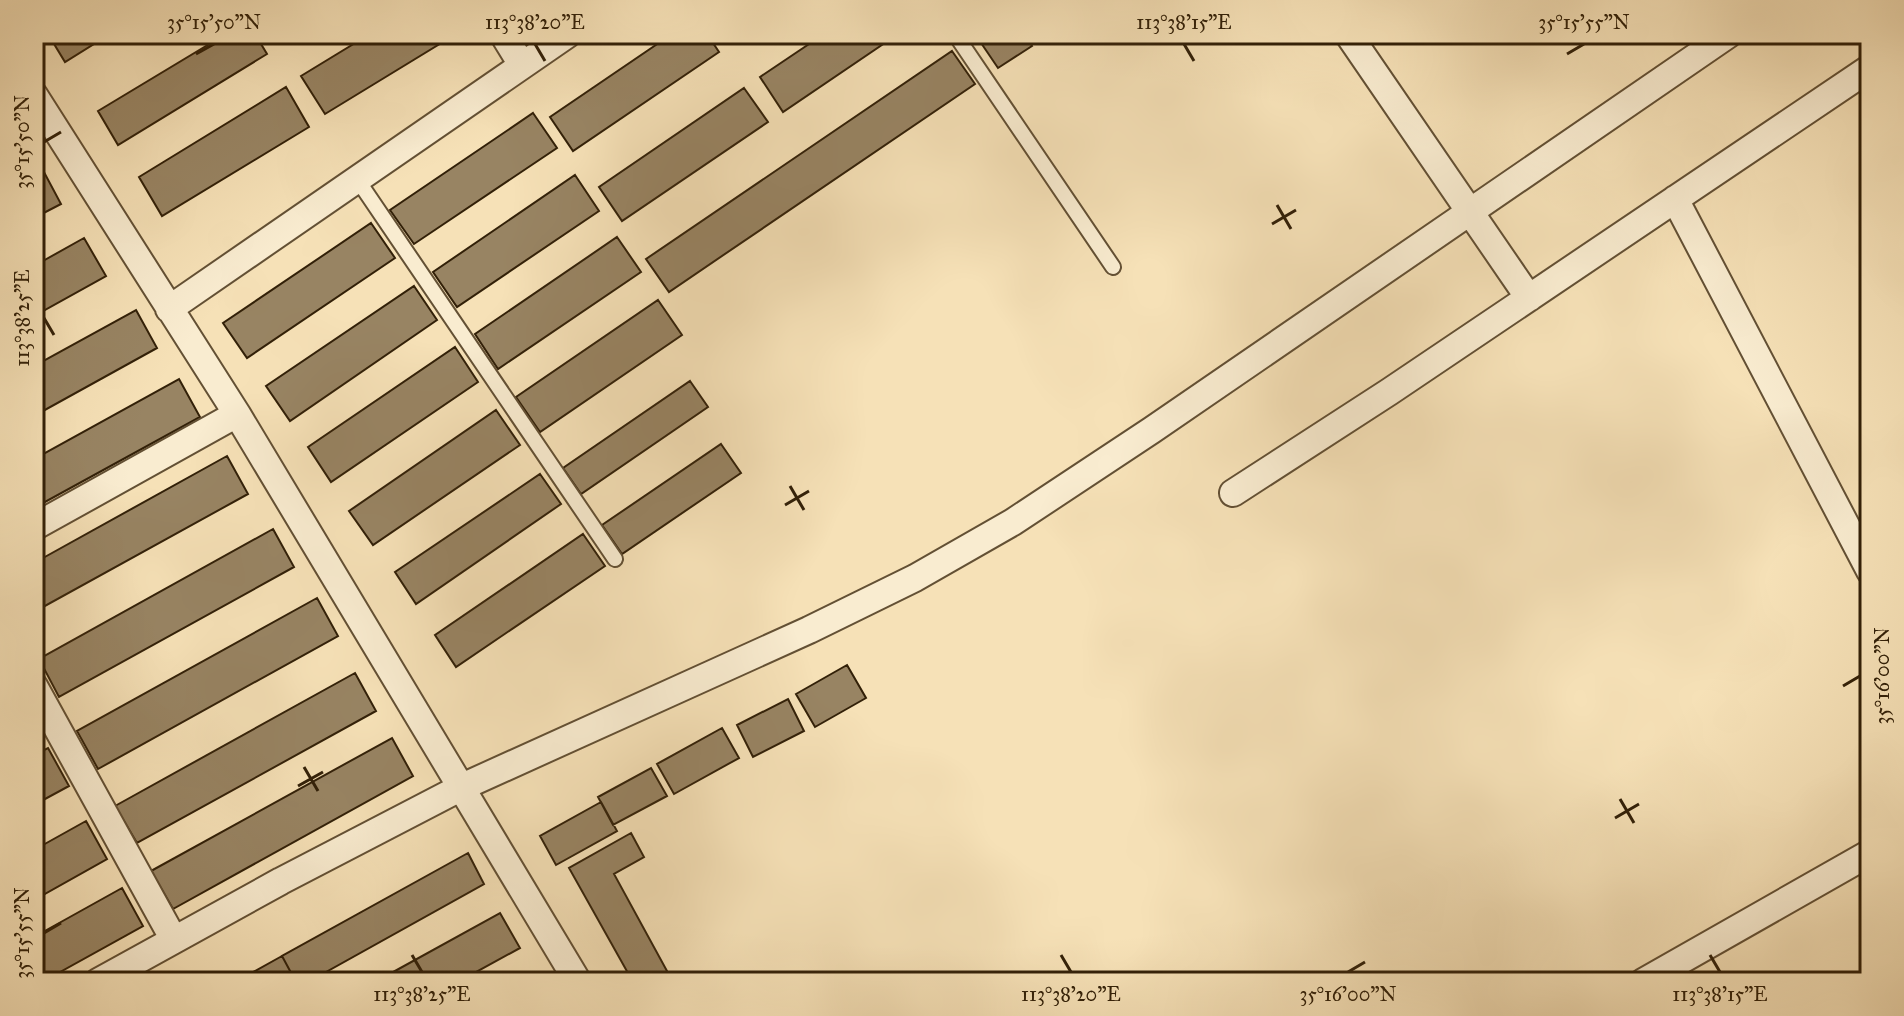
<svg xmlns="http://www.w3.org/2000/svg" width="1904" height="1016" font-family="'IM FELL Great Primer',serif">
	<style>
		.building { fill: #988463; stroke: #322008; stroke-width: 2 }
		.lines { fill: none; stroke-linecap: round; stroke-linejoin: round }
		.lane-casing { stroke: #635034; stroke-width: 18 }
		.street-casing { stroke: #635034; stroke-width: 30 }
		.lane { stroke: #f9ecd0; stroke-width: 14 }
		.street { stroke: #f9ecd0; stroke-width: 26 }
		.ticks { fill: none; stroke: #322008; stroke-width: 3 }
		.neatline { fill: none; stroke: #322008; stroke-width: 3 }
		.ticks-label { font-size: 20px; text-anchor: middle; fill: #322008 }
	</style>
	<rect width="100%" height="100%" fill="#f6e1b7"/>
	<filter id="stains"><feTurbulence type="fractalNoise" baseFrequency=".0025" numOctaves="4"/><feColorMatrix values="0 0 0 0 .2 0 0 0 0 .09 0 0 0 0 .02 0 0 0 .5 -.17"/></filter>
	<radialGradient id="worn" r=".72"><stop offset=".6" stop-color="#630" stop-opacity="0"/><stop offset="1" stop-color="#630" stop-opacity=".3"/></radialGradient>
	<path class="building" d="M 48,34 L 110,34 L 65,62 Z
		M 226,34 L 255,34 L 267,54 L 118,145 L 98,111 Z
		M 370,34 L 456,34 L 325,114 L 301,76 Z
		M 672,34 L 707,34 L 719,52 L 573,151 L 550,117 Z
		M 824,34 L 898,34 L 783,112 L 760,77 Z
		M 975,34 L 1024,34 L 1032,46 L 998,68 Z
		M 952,51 L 975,84 L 669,292 L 646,259 Z
		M 286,87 L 309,127 L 162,216 L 139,177 Z
		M 744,88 L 768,122 L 622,221 L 599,187 Z
		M 533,113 L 557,148 L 414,244 L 390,210 Z
		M 37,159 L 61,204 L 34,218 L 34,161 Z
		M 575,175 L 599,211 L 457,307 L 433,272 Z
		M 371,223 L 395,258 L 247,358 L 223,323 Z
		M 617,237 L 641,272 L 498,369 L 475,334 Z
		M 84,238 L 106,276 L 34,316 L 34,266 Z
		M 414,286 L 437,320 L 290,421 L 266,386 Z
		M 658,300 L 682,335 L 540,432 L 516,397 Z
		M 136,310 L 157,348 L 34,416 L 34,366 Z
		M 455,347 L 478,382 L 331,482 L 308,447 Z
		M 179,379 L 200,417 L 34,508 L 34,459 Z
		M 690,381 L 708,407 L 581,494 L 563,468 Z
		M 496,410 L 520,445 L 373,545 L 349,511 Z
		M 721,444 L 741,473 L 622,554 L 602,525 Z
		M 227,456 L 248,494 L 34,612 L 34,563 Z
		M 540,474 L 561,504 L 416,604 L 395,572 Z
		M 273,529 L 294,567 L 59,697 L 39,659 Z
		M 583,534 L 605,566 L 456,667 L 435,635 Z
		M 317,598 L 338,636 L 98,769 L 77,731 Z
		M 847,665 L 866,698 L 815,727 L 796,694 Z
		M 355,673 L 376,711 L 137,843 L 115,806 Z
		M 788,699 L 804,731 L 753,757 L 737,725 Z
		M 722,728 L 739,758 L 674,794 L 657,764 Z
		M 392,738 L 413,776 L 173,909 L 151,871 Z
		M 48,748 L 69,786 L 34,805 L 34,755 Z
		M 651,768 L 667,796 L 613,825 L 598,797 Z
		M 601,802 L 617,831 L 556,865 L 540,836 Z
		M 86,821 L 107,859 L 34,900 L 34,850 Z
		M 631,833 L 644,857 L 614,874 L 673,982 L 633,982 L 569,868 Z
		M 468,853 L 484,884 L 308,982 L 296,982 L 282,956 Z
		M 122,888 L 143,926 L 42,982 L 34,982 L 34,937 Z
		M 500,913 L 520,948 L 458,982 L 375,982 Z
		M 282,956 L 296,982 L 240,982 L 239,980 Z"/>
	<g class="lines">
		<defs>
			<path id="lane" d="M 955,34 L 1113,267
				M 357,179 L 615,559"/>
			<path id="street" d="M 503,34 L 522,65
				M 1348,34 L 1529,298
				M 34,95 L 237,414 L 578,982
				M 1675,199 L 1870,571
				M 169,309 L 568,34
				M 1233,493 L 1389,392 L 1870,68
				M 34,527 L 237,414
				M 34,686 L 174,940
				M 98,982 L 281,881 L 462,787 L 809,630 L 915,578 L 1013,522 L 1152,430 L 1729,34
				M 1643,982 L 1870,853"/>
		</defs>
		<use href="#lane" class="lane-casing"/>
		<use href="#street" class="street-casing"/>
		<use href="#lane" class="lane"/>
		<use href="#street" class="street"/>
	</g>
	<path class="ticks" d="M 535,44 L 545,61M 1184,44 L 1194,61M 196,54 L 214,44M 1567,54 L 1584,44M 44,142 L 61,132M 1277,205 L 1291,229M 1272,224 L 1296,210M 44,318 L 54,335M 790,486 L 804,510M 785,505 L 809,491M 1843,686 L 1860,676M 304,767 L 318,791M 298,786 L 323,772M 1620,799 L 1634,823M 1615,818 L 1639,804M 44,933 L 61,923M 412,955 L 422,972M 1061,955 L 1071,972M 1710,955 L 1720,972M 1348,972 L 1365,962"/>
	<rect width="1904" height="1016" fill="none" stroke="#f6e1b7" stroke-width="88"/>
	<rect x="44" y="44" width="1816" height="928" class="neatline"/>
	<g class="ticks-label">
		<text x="214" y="29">35°15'50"N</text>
		<text x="535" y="29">113°38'20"E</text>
		<text x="1184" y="29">113°38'15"E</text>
		<text x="1584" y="29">35°15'55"N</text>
		<text transform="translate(22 142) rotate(-90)" y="7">35°15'50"N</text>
		<text transform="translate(22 318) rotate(-90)" y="7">113°38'25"E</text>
		<text transform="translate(1882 676) rotate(-90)" y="7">35°16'00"N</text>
		<text transform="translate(22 933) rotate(-90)" y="7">35°15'55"N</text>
		<text x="422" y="1001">113°38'25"E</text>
		<text x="1071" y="1001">113°38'20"E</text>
		<text x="1348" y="1001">35°16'00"N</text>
		<text x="1720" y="1001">113°38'15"E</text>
	</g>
	<rect width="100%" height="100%" filter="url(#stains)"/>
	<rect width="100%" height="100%" fill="url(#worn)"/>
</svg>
